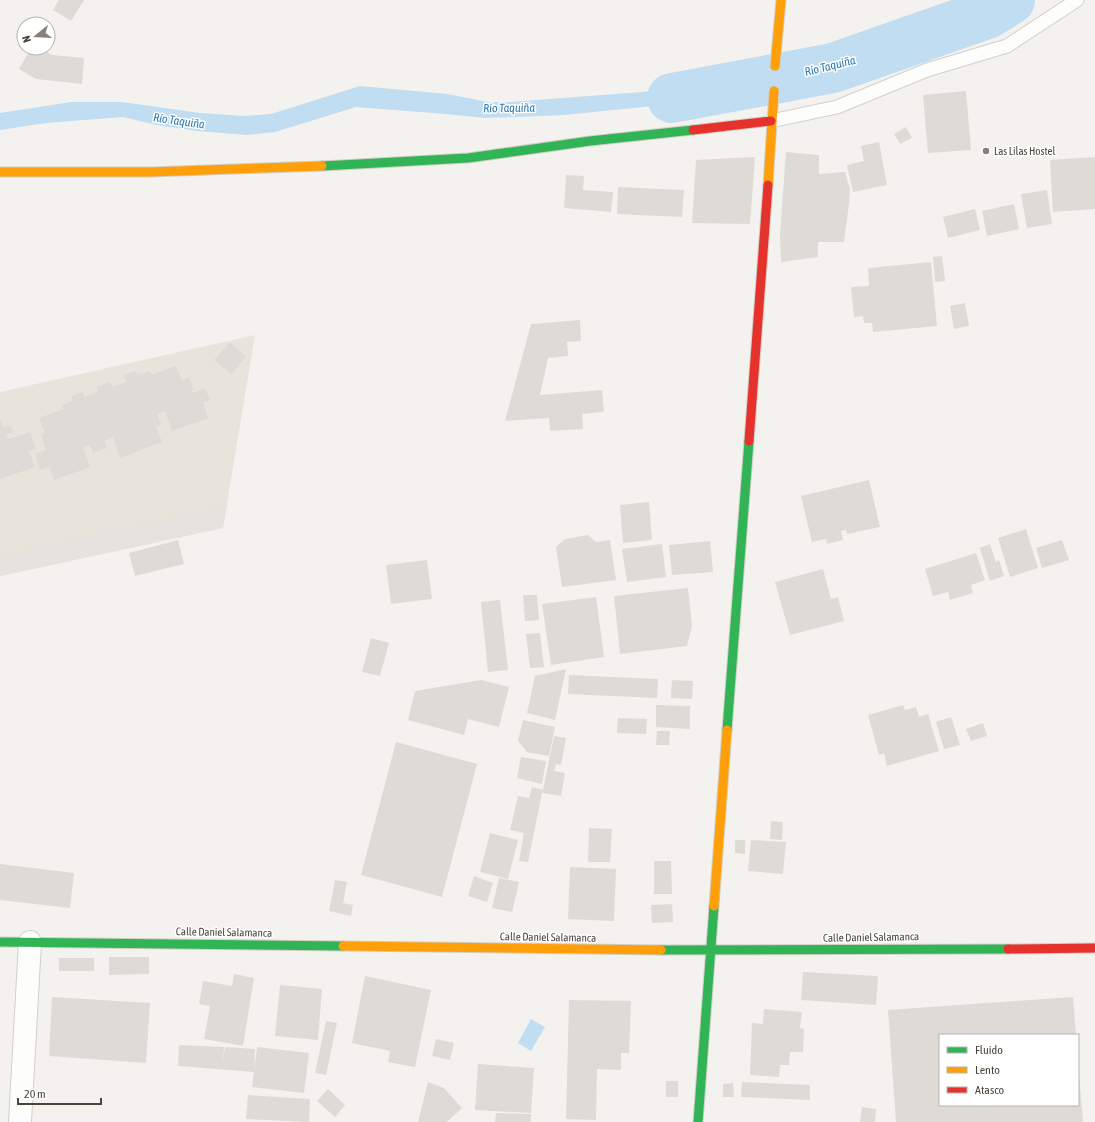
<svg xmlns="http://www.w3.org/2000/svg" width="1095" height="1122" font-family="'Asap Condensed',sans-serif">
	<style>
		.residential { fill: #e7e4dc }
		.parking { fill: #e6e3df }
		.water { fill: #c0ddf1 }
		.lines { fill: none; stroke-linecap: round; stroke-linejoin: round }
		.river { stroke: #c0ddf1; stroke-width: 50 }
		.building { fill: #dedbd6 }
		.lane-casing { stroke: #d2d0cb; stroke-width: 15 }
		.street-casing { stroke: #d2d0cb; stroke-width: 24 }
		.fast-casing { stroke: #d3cfc5; stroke-width: 11 }
		.slow-casing { stroke: #d3cfc5; stroke-width: 11 }
		.jam-casing { stroke: #d3cfc5; stroke-width: 11 }
		.lane { stroke: #fdfdfc; stroke-width: 13 }
		.street { stroke: #fdfdfc; stroke-width: 22 }
		.fast { stroke: #30b455; stroke-width: 9 }
		.slow { stroke: #ff9f0a; stroke-width: 9 }
		.jam { stroke: #e5322d; stroke-width: 9 }
		.poi-dot { fill: #868178; stroke: #fff; stroke-width: 1.5 }
		.labels { text-anchor: middle; stroke-width: 3; stroke-linejoin: round; paint-order: stroke }
		.poi-label { font-size: 11px; fill: #4b4439; stroke: #fff; text-anchor: start }
		.street-label { font-size: 11px; fill: #4b4439; stroke: #fff }
		.water-label { font-size: 12px; font-style: italic; fill: #2e7ab2; stroke: #fff }
	</style>
	<rect width="100%" height="100%" fill="#f4f2ee"/>
	<path class="residential" d="M 255,335 L 223,528 L 0,576 L 0,392 Z"/>
	<path class="parking" d="M 227,505 L 223,528 L 0,576 L 0,556 Z"/>
	<path class="water" d="M 740,78 L 742,97 L 564,115 L 485,118 L 445,114 L 356,107 L 275,132 L 247,135 L 197,131 L 157,125 L 123,117 L 46,123 L 0,130 L 0,113 L 71,102 L 122,102 L 200,113 L 246,116 L 271,114 L 360,86 L 447,94 L 488,102 L 510,102 L 642,92 Z
		M 531,1019 L 545,1027 L 531,1051 L 518,1043 Z"/>
	<g class="lines">
		<path class="river" d="M 672,98 L 833,68 L 987,14 L 1010,0"/>
	</g>
	<path class="building" d="M 59,0 L 84,0 L 71,21 L 53,10 Z
		M 31,48 L 40,48 L 52,55 L 84,58 L 82,84 L 36,79 L 19,69 Z
		M 966,91 L 971,150 L 928,153 L 923,95 Z
		M 906,127 L 912,138 L 900,144 L 894,134 Z
		M 879,142 L 887,185 L 853,192 L 847,165 L 864,161 L 861,146 Z
		M 786,152 L 819,155 L 819,174 L 845,172 L 850,189 L 849,204 L 844,242 L 818,242 L 818,257 L 781,262 L 780,235 Z
		M 755,157 L 750,224 L 692,223 L 696,160 Z
		M 1095,157 L 1095,209 L 1053,212 L 1050,160 Z
		M 566,175 L 584,176 L 583,190 L 613,192 L 611,212 L 564,208 Z
		M 618,187 L 684,190 L 682,217 L 617,214 Z
		M 1047,190 L 1052,224 L 1027,228 L 1021,194 Z
		M 1014,204 L 1019,229 L 987,236 L 982,211 Z
		M 975,209 L 980,230 L 948,238 L 943,217 Z
		M 942,256 L 945,281 L 935,282 L 933,257 Z
		M 931,262 L 937,326 L 873,332 L 872,323 L 864,323 L 863,316 L 854,317 L 851,287 L 869,286 L 868,268 Z
		M 965,303 L 969,326 L 954,329 L 950,306 Z
		M 580,320 L 581,341 L 567,342 L 568,356 L 548,358 L 540,395 L 602,390 L 604,412 L 582,414 L 583,429 L 550,431 L 549,418 L 505,421 L 531,324 Z
		M 230,342 L 246,357 L 231,374 L 214,360 Z
		M 176,366 L 182,380 L 189,378 L 194,390 L 192,391 L 192,393 L 205,388 L 210,400 L 203,402 L 208,418 L 172,431 L 165,411 L 157,414 L 161,425 L 156,426 L 162,442 L 120,458 L 113,437 L 104,441 L 107,448 L 93,453 L 90,445 L 83,448 L 90,467 L 54,480 L 49,467 L 40,470 L 35,454 L 46,450 L 41,434 L 45,433 L 39,418 L 64,409 L 62,405 L 73,401 L 71,396 L 83,392 L 84,397 L 98,392 L 97,387 L 110,382 L 112,387 L 127,382 L 124,375 L 136,371 L 137,375 L 150,371 L 151,375 Z
		M 0,419 L 4,428 L 10,425 L 13,432 L 6,434 L 8,439 L 30,432 L 36,449 L 29,451 L 35,467 L 0,479 Z
		M 869,480 L 880,527 L 847,534 L 846,530 L 841,531 L 843,540 L 827,544 L 826,539 L 812,542 L 801,496 Z
		M 649,502 L 652,540 L 623,543 L 620,505 Z
		M 1026,529 L 1038,568 L 1010,577 L 998,538 Z
		M 588,535 L 596,542 L 610,540 L 616,580 L 562,587 L 556,547 L 565,539 Z
		M 178,540 L 184,564 L 135,576 L 129,553 Z
		M 1062,540 L 1069,560 L 1042,568 L 1036,548 Z
		M 710,541 L 713,572 L 672,575 L 669,545 Z
		M 662,544 L 666,577 L 627,582 L 622,549 Z
		M 990,544 L 996,562 L 999,560 L 1004,576 L 990,581 L 980,548 Z
		M 976,553 L 985,580 L 971,585 L 973,593 L 950,600 L 948,592 L 933,596 L 925,569 Z
		M 427,560 L 432,599 L 391,604 L 386,565 Z
		M 823,569 L 831,599 L 838,597 L 844,621 L 790,635 L 775,582 Z
		M 688,588 L 692,626 L 687,646 L 620,654 L 614,596 Z
		M 523,595 L 537,595 L 539,620 L 525,621 Z
		M 596,597 L 604,657 L 551,665 L 542,604 Z
		M 500,600 L 508,670 L 488,672 L 481,602 Z
		M 540,633 L 544,667 L 530,668 L 526,634 Z
		M 371,638 L 389,643 L 380,676 L 362,672 Z
		M 566,669 L 555,720 L 527,713 L 535,676 Z
		M 569,675 L 658,679 L 657,698 L 568,694 Z
		M 481,680 L 509,687 L 499,727 L 468,719 L 464,735 L 408,720 L 415,691 Z
		M 672,680 L 693,681 L 692,699 L 671,698 Z
		M 656,705 L 690,706 L 690,729 L 656,727 Z
		M 903,705 L 905,710 L 916,707 L 919,717 L 928,714 L 939,751 L 887,766 L 884,753 L 879,755 L 868,715 Z
		M 951,717 L 960,745 L 944,749 L 936,722 Z
		M 618,718 L 647,719 L 646,734 L 617,733 Z
		M 523,720 L 555,727 L 549,756 L 527,752 L 518,741 Z
		M 983,723 L 987,736 L 971,741 L 966,729 Z
		M 657,731 L 670,731 L 669,745 L 656,745 Z
		M 554,736 L 566,738 L 561,765 L 556,764 L 554,771 L 565,773 L 561,796 L 542,793 L 528,862 L 519,861 L 524,833 L 510,830 L 518,796 L 529,798 L 532,787 L 543,790 Z
		M 396,742 L 477,764 L 442,897 L 361,875 Z
		M 521,757 L 546,761 L 542,784 L 517,778 Z
		M 771,821 L 783,822 L 782,840 L 770,839 Z
		M 589,828 L 612,829 L 610,862 L 588,862 Z
		M 490,833 L 518,840 L 508,879 L 480,872 Z
		M 735,840 L 745,840 L 745,854 L 735,853 Z
		M 751,840 L 786,842 L 783,874 L 748,871 Z
		M 654,861 L 671,861 L 672,894 L 654,894 Z
		M 0,864 L 74,873 L 70,908 L 0,900 Z
		M 570,867 L 616,869 L 614,921 L 568,919 Z
		M 474,876 L 493,883 L 487,902 L 468,896 Z
		M 499,878 L 519,882 L 512,912 L 492,908 Z
		M 335,880 L 347,882 L 343,903 L 353,905 L 351,916 L 329,911 Z
		M 672,904 L 673,922 L 652,923 L 651,905 Z
		M 109,957 L 149,957 L 149,974 L 109,975 Z
		M 59,958 L 94,958 L 94,971 L 59,971 Z
		M 803,972 L 878,976 L 876,1005 L 801,1000 Z
		M 234,974 L 254,978 L 243,1046 L 204,1039 L 210,1006 L 199,1004 L 203,981 L 232,986 Z
		M 365,976 L 431,990 L 415,1067 L 388,1062 L 390,1051 L 352,1043 Z
		M 280,985 L 322,989 L 318,1040 L 275,1036 Z
		M 52,997 L 150,1003 L 146,1063 L 49,1056 Z
		M 1073,997 L 1076,1035 L 940,1035 L 940,1105 L 1078,1105 L 1078,1075 L 1079,1075 L 1083,1122 L 896,1122 L 888,1010 Z
		M 569,1000 L 631,1001 L 629,1053 L 621,1053 L 621,1070 L 597,1069 L 596,1120 L 566,1119 Z
		M 764,1009 L 802,1012 L 800,1028 L 804,1029 L 803,1052 L 790,1052 L 789,1065 L 780,1065 L 779,1077 L 750,1075 L 752,1023 L 763,1024 Z
		M 326,1021 L 337,1023 L 326,1075 L 315,1073 Z
		M 436,1039 L 454,1043 L 450,1060 L 432,1056 Z
		M 179,1045 L 224,1047 L 223,1062 L 225,1047 L 255,1049 L 254,1071 L 257,1047 L 309,1053 L 304,1093 L 252,1087 L 254,1072 L 178,1066 Z
		M 478,1064 L 534,1068 L 531,1113 L 475,1110 Z
		M 666,1081 L 678,1081 L 678,1097 L 666,1097 Z
		M 428,1082 L 444,1088 L 462,1108 L 447,1122 L 418,1122 Z
		M 742,1082 L 810,1085 L 810,1100 L 741,1097 Z
		M 733,1083 L 734,1097 L 723,1097 L 723,1084 Z
		M 328,1089 L 345,1105 L 335,1117 L 317,1101 Z
		M 248,1095 L 310,1099 L 309,1122 L 246,1119 Z
		M 862,1107 L 876,1109 L 875,1122 L 860,1122 Z
		M 496,1113 L 531,1114 L 531,1122 L 495,1122 Z"/>
	<g class="lines">
		<defs>
			<path id="lane" d="M 771,121 L 837,107 L 927,70 L 1007,46 L 1077,0"/>
			<path id="street" d="M 20,1122 L 30,942"/>
			<path id="fast" d="M 322,166 L 468,158 L 590,141 L 693,130
				M 727,730 L 749,441
				M 0,942 L 343,946
				M 661,950 L 1008,949
				M 698,1122 L 714,906"/>
			<path id="slow" d="M 775,66 L 781,0
				M 0,172 L 150,172 L 322,166
				M 768,185 L 774,91
				M 714,906 L 727,730
				M 343,946 L 661,950"/>
			<path id="jam" d="M 693,130 L 771,121
				M 749,441 L 768,185
				M 1008,949 L 1095,948"/>
		</defs>
		<use href="#lane" class="lane-casing"/>
		<use href="#street" class="street-casing"/>
		<use href="#fast" class="fast-casing"/>
		<use href="#slow" class="slow-casing"/>
		<use href="#jam" class="jam-casing"/>
		<use href="#lane" class="lane"/>
		<use href="#street" class="street"/>
		<use href="#fast" class="fast"/>
		<use href="#slow" class="slow"/>
		<use href="#jam" class="jam"/>
	</g>
	<circle class="poi-dot" cx="986" cy="151" r="4"/>
	<g class="labels">
		<g class="poi-label">
			<text x="994" y="155">Las Lilas Hostel</text>
		</g>
		<g class="street-label">
			<text transform="translate(224 932) rotate(1)" y="4">Calle Daniel Salamanca</text>
			<text transform="translate(548 937) rotate(1)" y="4">Calle Daniel Salamanca</text>
			<text transform="translate(871 937) rotate(-1)" y="4">Calle Daniel Salamanca</text>
		</g>
		<g class="water-label">
			<text transform="translate(830 66) rotate(-14)" y="4">Río Taquiña</text>
			<text transform="translate(509 108) rotate(-1)" y="4">Río Taquiña</text>
			<text transform="translate(179 121) rotate(8)" y="4">Río Taquiña</text>
		</g>
	</g>
	<rect x="939" y="1034" width="140" height="72" fill="#ffffff" stroke="#b7b4b0"/>
	<rect x="947" y="1047" width="20" height="6" fill="#30b455" stroke="#b7b4b0"/>
	<text x="975" y="1054" font-size="12" fill="#4b4439">Fluido</text>
	<rect x="947" y="1067" width="20" height="6" fill="#ff9f0a" stroke="#b7b4b0"/>
	<text x="975" y="1074" font-size="12" fill="#4b4439">Lento</text>
	<rect x="947" y="1087" width="20" height="6" fill="#e5322d" stroke="#b7b4b0"/>
	<text x="975" y="1094" font-size="12" fill="#4b4439">Atasco</text>
	<g transform="translate(36 36) rotate(252)"><circle r="19" fill="#ffffff" stroke="#b7b4b0"/>
	<path d="M0-3L7 15L0 10L-7 15Z" fill="#868178"/>
	<text y="-6" font-size="11" font-weight="bold" text-anchor="middle" fill="#4b4439">N</text>
	</g>
	<path d="M18 1098v6h83v-6" fill="none" stroke="#4b4439" stroke-width="2"/>
	<text x="24" y="1098" font-size="12" fill="#4b4439" stroke="#ffffff" stroke-width="3" paint-order="stroke">20 m</text>
</svg>
